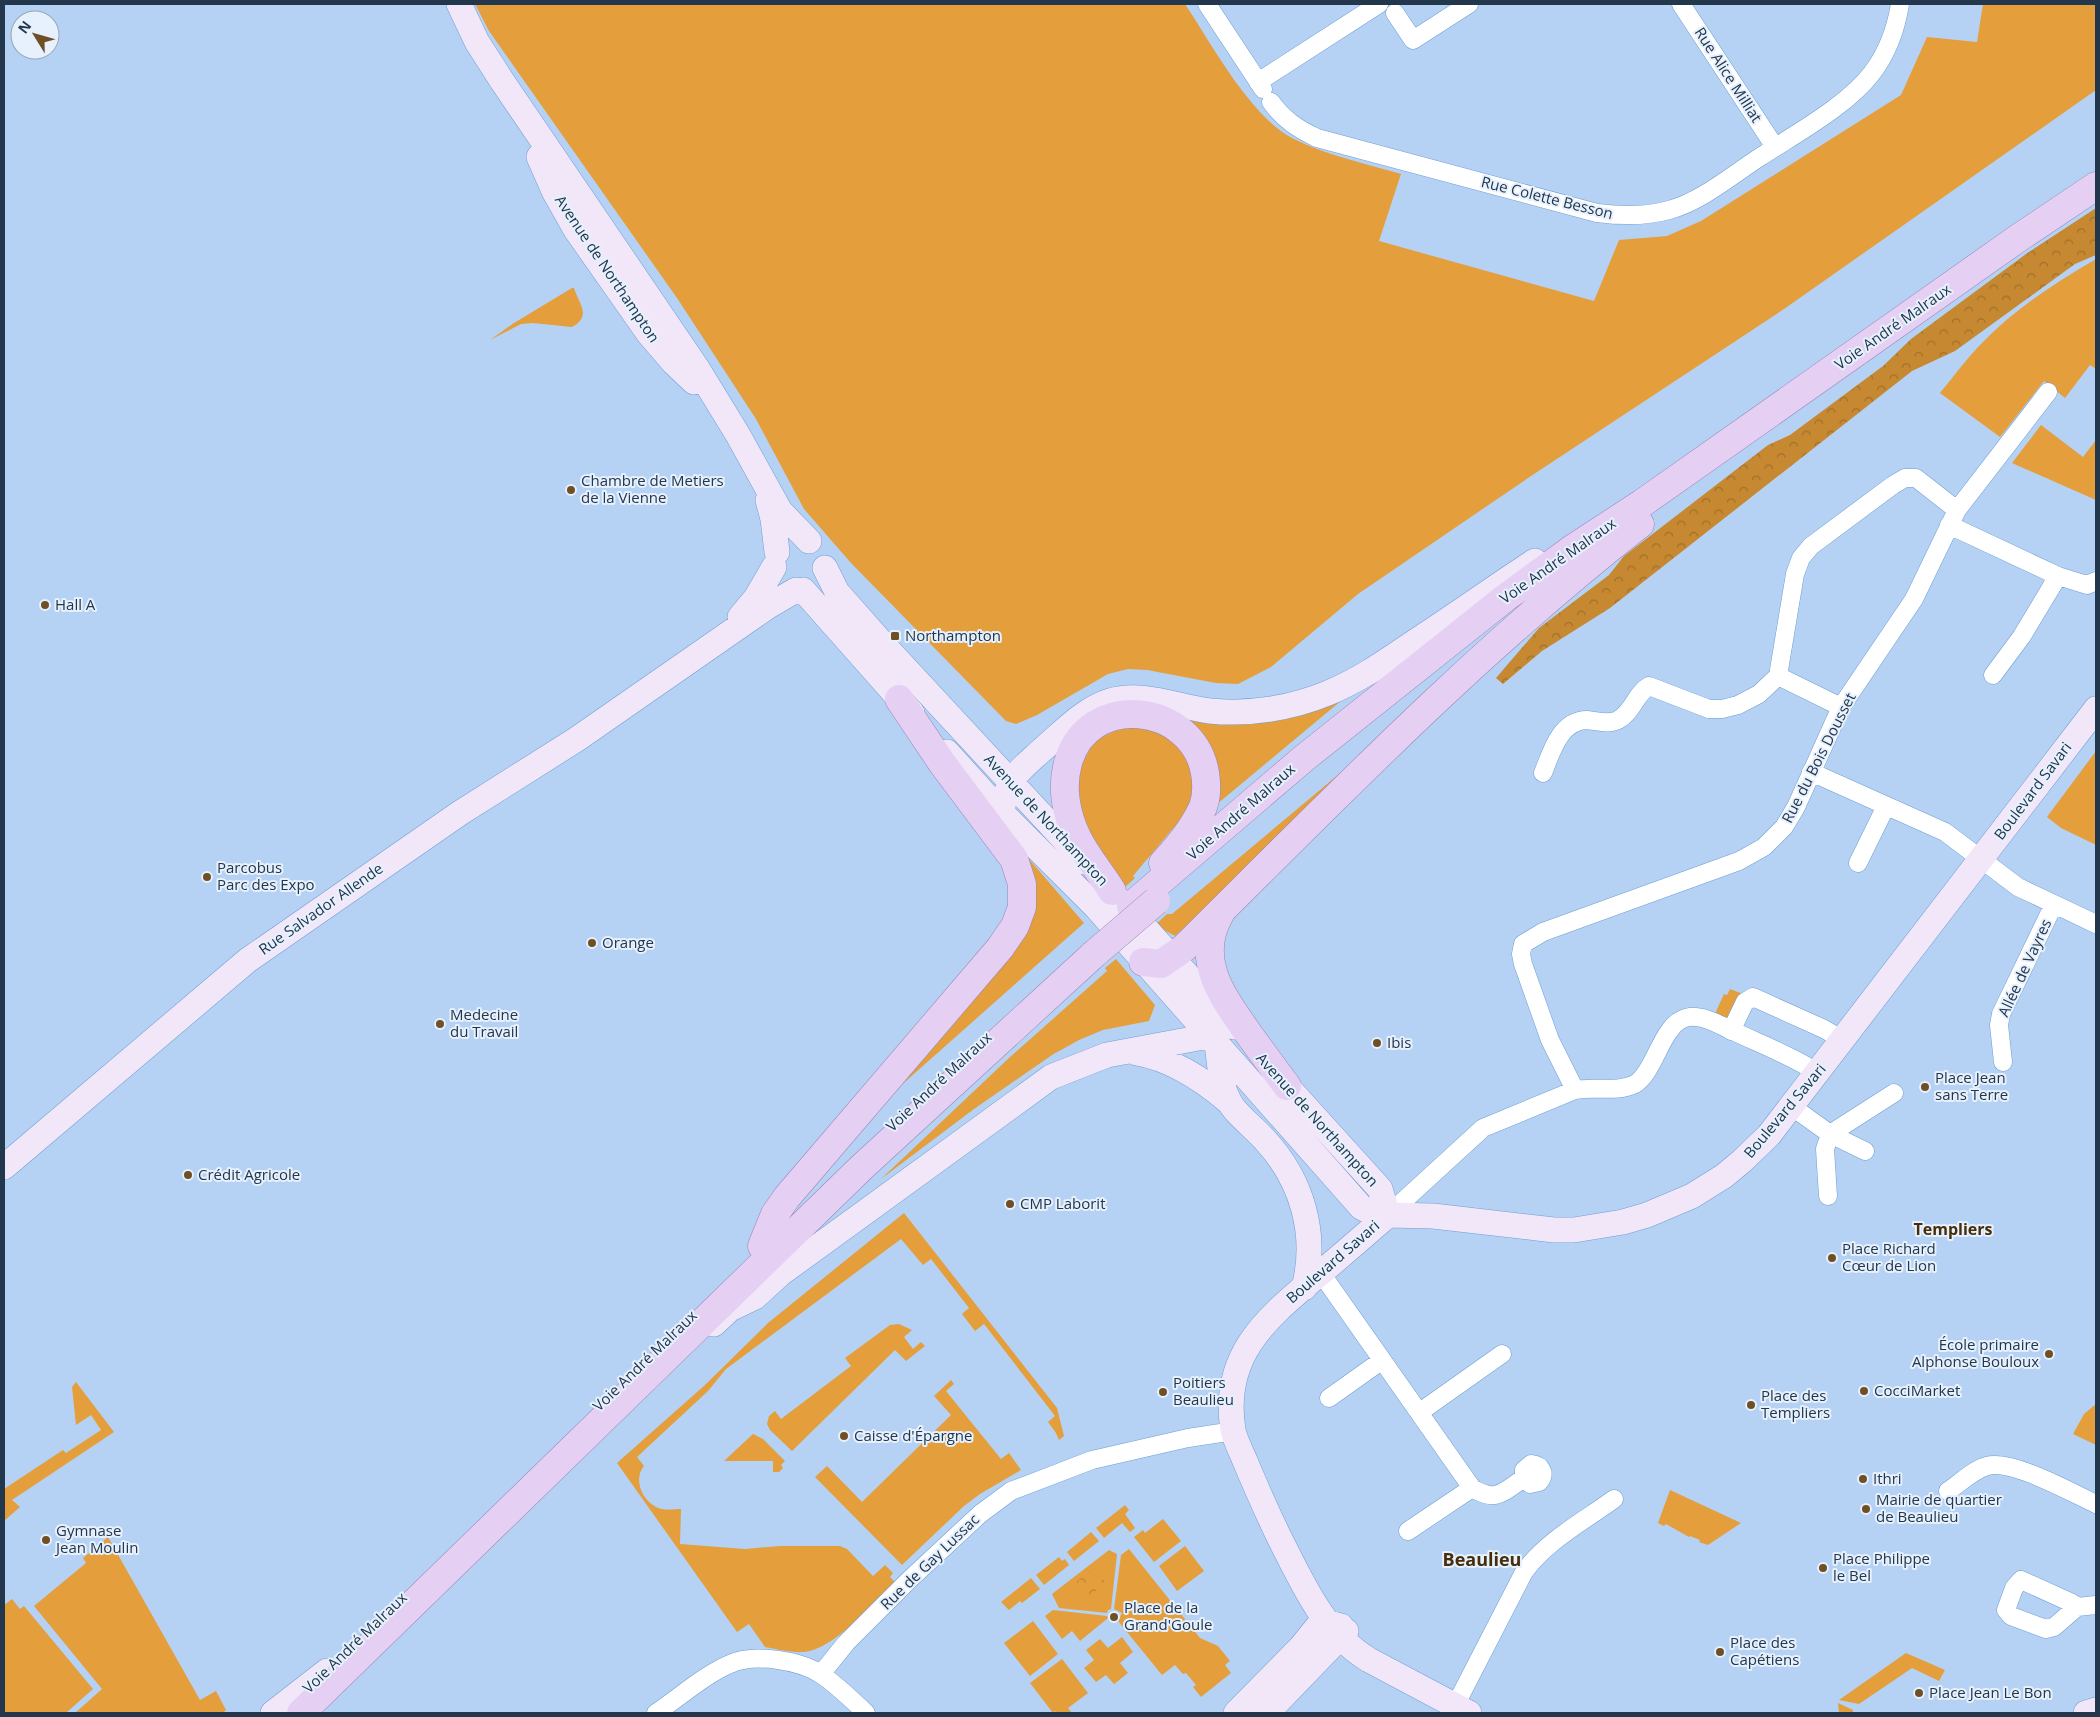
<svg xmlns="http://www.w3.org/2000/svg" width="2100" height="1717" font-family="'Open Sans',sans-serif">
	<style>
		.grass { fill: #e49e3b }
		.forest { fill: url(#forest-crowns) }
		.park { fill: url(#park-crowns) }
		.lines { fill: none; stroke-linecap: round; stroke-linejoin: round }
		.street-casing { stroke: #6e9ed3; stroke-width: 19 }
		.secondary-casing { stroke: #6e9ed3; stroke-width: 26 }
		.primary-casing { stroke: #9685b4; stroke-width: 29 }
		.street { stroke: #fff; stroke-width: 18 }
		.secondary { stroke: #f2e7f9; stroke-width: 25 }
		.primary { stroke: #e5d0f4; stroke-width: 28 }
		.primary-bridge-casing { stroke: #9685b4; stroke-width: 29; stroke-linecap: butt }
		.primary-bridge { stroke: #e5d0f4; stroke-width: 28 }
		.poi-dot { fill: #6f4f25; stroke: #e7f1fd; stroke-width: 2 }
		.labels { text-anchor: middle; stroke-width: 4; stroke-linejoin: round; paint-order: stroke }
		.street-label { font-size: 15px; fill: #22364c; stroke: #e7f1fd }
		.poi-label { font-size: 15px; fill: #22364c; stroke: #e7f1fd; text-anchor: start }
		.neighbourhood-label { font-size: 16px; font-weight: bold; fill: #462e0b; stroke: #e7f1fd }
		.quarter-label { font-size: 18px; font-weight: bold; fill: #462e0b; stroke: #e7f1fd }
	</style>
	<defs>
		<pattern id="forest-crowns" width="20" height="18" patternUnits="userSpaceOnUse" patternTransform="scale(1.25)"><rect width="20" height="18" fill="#c68830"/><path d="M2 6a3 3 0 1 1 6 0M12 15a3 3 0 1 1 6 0" fill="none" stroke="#a0702b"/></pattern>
		<pattern id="park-crowns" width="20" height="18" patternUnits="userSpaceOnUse" patternTransform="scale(1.25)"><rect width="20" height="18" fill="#e49e3b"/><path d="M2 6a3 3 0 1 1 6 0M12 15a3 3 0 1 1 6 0" fill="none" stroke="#b88234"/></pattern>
	</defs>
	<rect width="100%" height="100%" fill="#b5d2f4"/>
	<path class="grass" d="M 475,4 L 1185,4 C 1211,43 1250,116 1292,138 C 1325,155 1364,163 1401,174 L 1379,241 L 1594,301 L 1619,240 L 1667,236 L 1701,221 L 1901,95 L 1927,37 L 1977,42 L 1983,4 L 2096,4 L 2096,90 L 1784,309 L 1531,476 L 1358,594 L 1271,667 L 1238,684 L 1216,683 L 1147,670 L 1128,669 L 1108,674 L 1037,715 L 1016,724 L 1006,721 L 851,563 L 804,509 L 756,419 L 677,298 L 489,31 Z
		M 2096,259 L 2096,369 L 2090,365 L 2065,398 L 2044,381 L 2000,437 L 1940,393 C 1954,376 1967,358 1982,343 C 2016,308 2055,283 2096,259 Z
		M 572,288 L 574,288 C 579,304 592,316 572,327 L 533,323 L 521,324 L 490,340 L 514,323 Z
		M 2041,425 L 2083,457 L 2096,440 L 2096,500 L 2012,463 Z
		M 1342,700 L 1216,805 C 1220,755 1215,749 1179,716 C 1198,718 1217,722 1236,723 C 1273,726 1308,713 1342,700 Z
		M 1121,728 C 1130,728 1143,726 1151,729 C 1198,747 1203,788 1178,826 L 1174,827 L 1133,876 L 1135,878 L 1124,888 L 1083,821 L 1079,807 L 1077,773 L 1091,747 L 1100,738 Z
		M 1382,738 L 1227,890 L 1175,936 L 1155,925 L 1167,914 L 1172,914 Z
		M 2096,751 L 2096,845 L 2061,828 L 2047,817 Z
		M 992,816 L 1084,923 L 889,1096 L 967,1008 L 1015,949 L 1032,914 L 1036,896 L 1034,880 Z
		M 1116,959 L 1155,1005 L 1149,1021 L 1103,1030 L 1079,1040 L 1052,1055 L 974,1109 L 881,1179 L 1010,1057 L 1107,971 L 1105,968 Z
		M 1730,989 L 1743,994 L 1728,1023 L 1714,1016 L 1724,994 L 1727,995 Z
		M 904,1213 L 1057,1408 L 1064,1436 L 1059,1440 L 1056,1433 L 1048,1422 L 1055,1416 L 984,1324 L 975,1331 L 962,1314 L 969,1308 L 931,1259 L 923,1265 L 901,1239 L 726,1369 L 708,1391 L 637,1457 L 644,1466 C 633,1479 642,1500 656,1507 C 663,1511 674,1509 681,1509 L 680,1544 L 745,1549 L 780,1546 L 840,1546 L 847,1549 L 873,1576 L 885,1565 L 893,1573 L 890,1577 L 895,1582 C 873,1603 835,1649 804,1652 C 791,1653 777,1649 765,1647 L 749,1624 L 737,1632 L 617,1463 L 705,1385 L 768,1323 Z
		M 899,1324 L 912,1330 L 904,1337 L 913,1349 L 921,1342 L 925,1346 L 906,1361 L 895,1350 L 792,1451 L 770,1430 L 767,1424 L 769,1416 L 775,1411 L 781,1419 L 851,1366 L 845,1358 L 890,1325 Z
		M 951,1380 L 954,1384 L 946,1391 L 1001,1459 L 1009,1453 L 1021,1470 L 980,1494 L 964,1506 L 902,1565 L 815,1477 L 827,1466 L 862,1502 L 951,1415 L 934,1396 Z
		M 76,1382 L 114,1432 L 12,1500 L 20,1507 L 4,1521 L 4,1489 L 63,1450 L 66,1453 L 101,1430 L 91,1415 L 76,1425 L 72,1387 Z
		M 2096,1404 L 2096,1445 L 2073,1434 L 2084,1414 Z
		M 753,1434 L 763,1439 L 785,1461 L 781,1465 L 783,1468 L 779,1472 L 773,1472 L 773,1461 L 724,1461 Z
		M 1670,1490 L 1741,1523 L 1708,1545 L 1699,1542 L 1700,1540 L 1690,1536 L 1689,1537 L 1666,1524 L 1664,1526 L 1658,1523 Z
		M 1125,1505 L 1129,1510 L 1125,1514 L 1135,1528 L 1130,1532 L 1122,1523 L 1104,1538 L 1096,1528 Z
		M 1163,1519 L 1181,1541 L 1154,1562 L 1134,1537 L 1143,1530 L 1145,1533 Z
		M 1091,1532 L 1099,1541 L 1074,1561 L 1067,1552 Z
		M 108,1537 L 200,1700 L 216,1691 L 226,1710 L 223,1713 L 75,1713 L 102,1689 L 34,1606 L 86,1563 L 83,1558 Z
		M 1185,1546 L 1204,1571 L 1177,1591 L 1159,1566 Z
		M 1129,1549 L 1200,1638 L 1218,1646 L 1230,1661 L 1225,1665 L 1231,1673 L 1201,1697 L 1193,1687 L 1196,1685 L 1186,1673 L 1183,1674 L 1175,1665 L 1162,1675 L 1118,1621 L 1122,1613 L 1114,1609 L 1121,1555 Z
		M 1109,1550 L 1117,1554 L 1111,1609 L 1108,1610 L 1107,1613 L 1059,1608 L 1052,1594 Z
		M 1059,1557 L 1062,1561 L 1065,1559 L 1069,1565 L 1044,1585 L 1036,1575 Z
		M 1031,1578 L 1040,1589 L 1022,1603 L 1020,1601 L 1009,1610 L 1001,1602 Z
		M 12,1599 L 20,1609 L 24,1606 L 93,1689 L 66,1713 L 4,1713 L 4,1605 Z
		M 1053,1610 L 1107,1616 L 1108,1618 L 1080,1641 L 1072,1631 L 1062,1639 L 1045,1616 Z
		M 1033,1621 L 1058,1654 L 1030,1676 L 1004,1643 Z
		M 1122,1637 L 1133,1652 L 1120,1663 L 1128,1673 L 1114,1684 L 1106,1675 L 1096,1682 L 1084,1668 L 1094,1660 L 1086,1650 L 1100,1639 L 1108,1648 Z
		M 1906,1653 L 1945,1670 L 1939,1681 L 1912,1668 L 1859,1704 L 1839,1700 Z
		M 1062,1659 L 1088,1693 L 1068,1708 L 1072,1713 L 1057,1713 L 1055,1711 L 1053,1713 L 1030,1683 Z
		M 1838,1703 L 1853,1710 L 1853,1713 L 1839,1713 Z"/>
	<path class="forest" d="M 2096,208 L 2096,255 L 2075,264 L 1955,351 L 1912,371 L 1610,608 L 1542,651 L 1503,684 L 1496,678 L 1539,628 L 1609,575 L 1624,556 L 1768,445 L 1790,435 L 1883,366 L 1911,339 L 2026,254 Z"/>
	<path class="park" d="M 1094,1568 L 1106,1583 L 1083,1601 L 1071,1586 Z"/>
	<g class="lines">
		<defs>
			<path id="street" d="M 1207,4 L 1263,89
				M 1681,4 L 1775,147
				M 1395,13 L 1413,40 L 1469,4
				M 1258,82 L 1379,4
				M 1271,102 C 1284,120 1298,129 1317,138 L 1597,213 C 1621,216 1645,217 1669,210 C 1702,201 1732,175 1760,157 C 1795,134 1847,106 1872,73 C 1888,52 1896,29 1900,4
				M 1949,525 L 2058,576 L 2087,585 L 2096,581
				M 1993,675 L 2022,636 L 2058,576
				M 1778,676 L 1841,707
				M 1811,772 L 1945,832 L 2018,887 L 2096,924
				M 1543,773 C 1551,753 1560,720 1587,720 C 1598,721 1608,725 1618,720 C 1633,712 1636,693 1649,686 L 1709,709 L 1722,709 L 1738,705 L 1759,694 L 1778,676 L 1795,574 L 1801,558 L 1811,546 L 1893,485 L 1905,478 L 1916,478 L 1957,510
				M 1858,863 L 1886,806
				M 1731,1031 L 1745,1002 L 1753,997 L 1824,1029 L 1843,1040
				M 2003,1062 L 1999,1025 L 2001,1014 L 2054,904
				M 1575,1090 C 1594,1086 1617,1093 1635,1084 C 1650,1075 1658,1045 1670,1030 C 1676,1021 1686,1016 1696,1017 C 1710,1018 1723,1027 1735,1032 C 1763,1045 1792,1056 1818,1073
				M 1791,1106 L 1830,1134 L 1865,1151
				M 1828,1196 L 1825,1149 L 1830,1134 L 1894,1093
				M 1388,1215 L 1483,1128 L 1575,1090 L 1550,1040 L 1523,964 L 1521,954 L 1523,944 L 1543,932 L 1739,861 L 1764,847 L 1784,827 L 1796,807 L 1841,707 L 1914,599 L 1957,510 L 2048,392
				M 1321,1273 L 1472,1488 L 1408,1531
				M 1329,1398 L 1381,1361
				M 1420,1412 L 1502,1354
				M 1472,1488 C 1496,1503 1503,1492 1524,1478 L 1530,1484 L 1539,1482 C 1546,1474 1542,1465 1531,1464 L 1524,1470 L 1524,1478
				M 1948,1491 C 1960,1483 1973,1470 1987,1466 C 2012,1459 2072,1493 2096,1504
				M 2077,1607 L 2072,1603 L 2021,1580 L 2014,1588 L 2006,1610 L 2011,1616 L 2046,1629 L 2054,1627 L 2077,1607 L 2096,1605
				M 821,1674 L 846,1643 L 909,1580 L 980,1514 L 1011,1491 L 1092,1460 L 1188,1438 L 1234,1431
				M 1455,1706 L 1524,1572 C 1546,1541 1584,1521 1614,1499
				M 656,1713 C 680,1697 704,1675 730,1664 C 754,1653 800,1660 822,1675 C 838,1686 852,1700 866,1713"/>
			<path id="secondary" d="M 459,4 L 477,42 L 502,81 L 697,368 L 738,435 L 780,511 L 809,541
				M 539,157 L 554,191 L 576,230 L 649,334 L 674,363 L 694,382
				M 768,500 L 773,519 L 777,552
				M 825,568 L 837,592 L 881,642 L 1085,862
				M 803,590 L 912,713
				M 740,617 L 756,598 L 774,567
				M 947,752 L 1002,813 L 1096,907 L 1361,1207 L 1372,1213 L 1388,1215 L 1433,1216 L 1554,1230 L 1574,1230 L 1623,1222 L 1647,1215 L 1692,1196 L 1724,1176 L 1742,1161 L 1769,1135 L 2096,709
				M 1002,813 C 1006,778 1018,772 1043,749 C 1063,732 1084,709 1110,701 C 1143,691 1177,707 1210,711 C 1249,715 1292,708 1328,693 C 1360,680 1388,660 1416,641 C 1456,615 1495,587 1535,561
				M 1122,902 L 1234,1027
				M 1217,1045 C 1220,1063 1220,1085 1229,1101 C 1235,1114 1255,1128 1265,1140 C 1302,1180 1318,1234 1304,1288
				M 1137,1053 C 1172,1059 1202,1079 1229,1102
				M 1274,1072 L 1380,1189 L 1388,1215
				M 4,1167 L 248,960 L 460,813 L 577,739 L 767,607 L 796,590
				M 1388,1215 C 1365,1235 1341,1256 1317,1276 C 1266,1319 1221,1355 1233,1430 C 1235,1440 1241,1451 1245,1461 C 1256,1487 1267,1512 1279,1537 C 1303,1584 1323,1632 1369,1660 L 1469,1713
				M 714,1324 L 730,1309 L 755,1297 L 780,1274 L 1051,1077 L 1107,1055 L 1209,1036
				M 273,1713 L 327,1671
				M 1236,1713 L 1301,1647 L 1318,1626 L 1326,1622 L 1341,1626
				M 1267,1713 L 1346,1631
				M 2086,1713 L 2096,1710"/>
			<path id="primary" d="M 1112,891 C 1101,873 1086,856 1077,837 C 1066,814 1061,787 1068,763 C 1087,691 1193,702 1205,773 C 1207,785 1207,796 1203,807 C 1194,827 1178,847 1163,863
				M 1131,906 L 1303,759 L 1505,598 L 1572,549 L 1641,504 L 2017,239 L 2096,186
				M 1220,914 C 1194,959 1222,996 1248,1033 C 1261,1051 1274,1069 1287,1086
				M 1143,962 L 1161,964 L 1184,948 C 1331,802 1476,652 1640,524
				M 762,1246 L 775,1214 L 787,1197 L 1000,948 L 1015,926 L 1022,907 L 1022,884 L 1014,859 L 942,763 L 899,699
				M 301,1713 L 862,1167 L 1093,955"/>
		</defs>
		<use href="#street" class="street-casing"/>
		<use href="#secondary" class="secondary-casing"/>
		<use href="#primary" class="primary-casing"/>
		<use href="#street" class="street"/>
		<use href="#secondary" class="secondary"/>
		<use href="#primary" class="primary"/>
		<defs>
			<path id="primary-bridge" d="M 1093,955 L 1156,901"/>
		</defs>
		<use href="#primary-bridge" class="primary-bridge-casing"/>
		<use href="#primary-bridge" class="primary-bridge"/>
	</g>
	<g class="poi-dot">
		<circle cx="571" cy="490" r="5"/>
		<circle cx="45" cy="605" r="5"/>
		<rect x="890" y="631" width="10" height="10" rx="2.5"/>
		<circle cx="207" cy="877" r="5"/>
		<circle cx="592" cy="943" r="5"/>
		<circle cx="440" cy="1024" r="5"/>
		<circle cx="1377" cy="1043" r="5"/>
		<circle cx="1925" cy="1087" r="5"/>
		<circle cx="188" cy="1175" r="5"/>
		<circle cx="1010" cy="1204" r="5"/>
		<circle cx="1832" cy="1258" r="5"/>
		<circle cx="2049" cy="1354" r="5"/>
		<circle cx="1864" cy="1391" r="5"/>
		<circle cx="1163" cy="1392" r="5"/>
		<circle cx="1751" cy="1405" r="5"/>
		<circle cx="844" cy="1436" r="5"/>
		<circle cx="1863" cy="1479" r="5"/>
		<circle cx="1866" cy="1509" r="5"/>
		<circle cx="46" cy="1540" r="5"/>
		<circle cx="1823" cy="1568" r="5"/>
		<circle cx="1114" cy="1617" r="5"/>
		<circle cx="1720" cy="1652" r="5"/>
		<circle cx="1919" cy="1693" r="5"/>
	</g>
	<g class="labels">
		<g class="street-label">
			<text transform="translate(1728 75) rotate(57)" y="5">Rue Alice Milliat</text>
			<text transform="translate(1547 198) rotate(14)" y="5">Rue Colette Besson</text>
			<text transform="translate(607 269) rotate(56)" y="5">Avenue de Northampton</text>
			<text transform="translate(1893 327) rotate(-35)" y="5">Voie André Malraux</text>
			<text transform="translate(1558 561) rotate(-35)" y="5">Voie André Malraux</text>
			<text transform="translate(1819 758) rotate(-63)" y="5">Rue du Bois Dousset</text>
			<text transform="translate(2033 791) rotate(-53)" y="5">Boulevard Savari</text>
			<text transform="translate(1241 812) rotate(-41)" y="5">Voie André Malraux</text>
			<text transform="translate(1046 820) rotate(47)" y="5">Avenue de Northampton</text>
			<text transform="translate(321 909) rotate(-35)" y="5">Rue Salvador Allende</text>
			<text transform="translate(2025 968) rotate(-65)" y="5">Allée de Vayres</text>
			<text transform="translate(939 1082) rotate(-43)" y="5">Voie André Malraux</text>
			<text transform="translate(1785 1111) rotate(-50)" y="5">Boulevard Savari</text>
			<text transform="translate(1317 1120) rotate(48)" y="5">Avenue de Northampton</text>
			<text transform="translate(1333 1262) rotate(-41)" y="5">Boulevard Savari</text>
			<text transform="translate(645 1361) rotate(-44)" y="5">Voie André Malraux</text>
			<text transform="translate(930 1562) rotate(-44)" y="5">Rue de Gay Lussac</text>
			<text transform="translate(355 1643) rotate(-44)" y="5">Voie André Malraux</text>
		</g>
		<g class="poi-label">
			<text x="581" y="486">Chambre de Metiers<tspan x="581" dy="17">de la Vienne</tspan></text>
			<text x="55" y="610">Hall A</text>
			<text x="905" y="641">Northampton</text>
			<text x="217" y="873">Parcobus<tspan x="217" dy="17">Parc des Expo</tspan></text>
			<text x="602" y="948">Orange</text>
			<text x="450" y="1020">Medecine<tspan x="450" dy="17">du Travail</tspan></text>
			<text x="1387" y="1048">Ibis</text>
			<text x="1935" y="1083">Place Jean<tspan x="1935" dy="17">sans Terre</tspan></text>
			<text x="198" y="1180">Crédit Agricole</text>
			<text x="1020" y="1209">CMP Laborit</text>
			<text x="1842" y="1254">Place Richard<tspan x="1842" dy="17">Cœur de Lion</tspan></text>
			<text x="2039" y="1350" text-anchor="end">École primaire<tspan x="2039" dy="17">Alphonse Bouloux</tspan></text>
			<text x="1173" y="1388">Poitiers<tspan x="1173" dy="17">Beaulieu</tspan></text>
			<text x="1874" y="1396">CocciMarket</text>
			<text x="1761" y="1401">Place des<tspan x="1761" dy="17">Templiers</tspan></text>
			<text x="854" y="1441">Caisse d'Épargne</text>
			<text x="1873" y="1484">Ithri</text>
			<text x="1876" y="1505">Mairie de quartier<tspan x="1876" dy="17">de Beaulieu</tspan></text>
			<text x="56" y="1536">Gymnase<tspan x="56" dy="17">Jean Moulin</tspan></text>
			<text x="1833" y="1564">Place Philippe<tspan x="1833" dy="17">le Bel</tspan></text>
			<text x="1124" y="1613">Place de la<tspan x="1124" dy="17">Grand'Goule</tspan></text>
			<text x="1730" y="1648">Place des<tspan x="1730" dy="17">Capétiens</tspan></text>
			<text x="1929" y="1698">Place Jean Le Bon</text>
		</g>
		<g class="neighbourhood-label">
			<text x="1953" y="1235">Templiers</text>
		</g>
		<g class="quarter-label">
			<text x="1482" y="1566">Beaulieu</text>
		</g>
	</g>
	<rect width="2100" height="1717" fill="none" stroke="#22364c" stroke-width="10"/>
	<g transform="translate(35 35) rotate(307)"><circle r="24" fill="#e7f1fd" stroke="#98a6b6"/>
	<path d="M0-4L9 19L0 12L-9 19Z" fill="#6f4f25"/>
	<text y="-8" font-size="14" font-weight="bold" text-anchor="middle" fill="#22364c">N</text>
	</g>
</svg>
